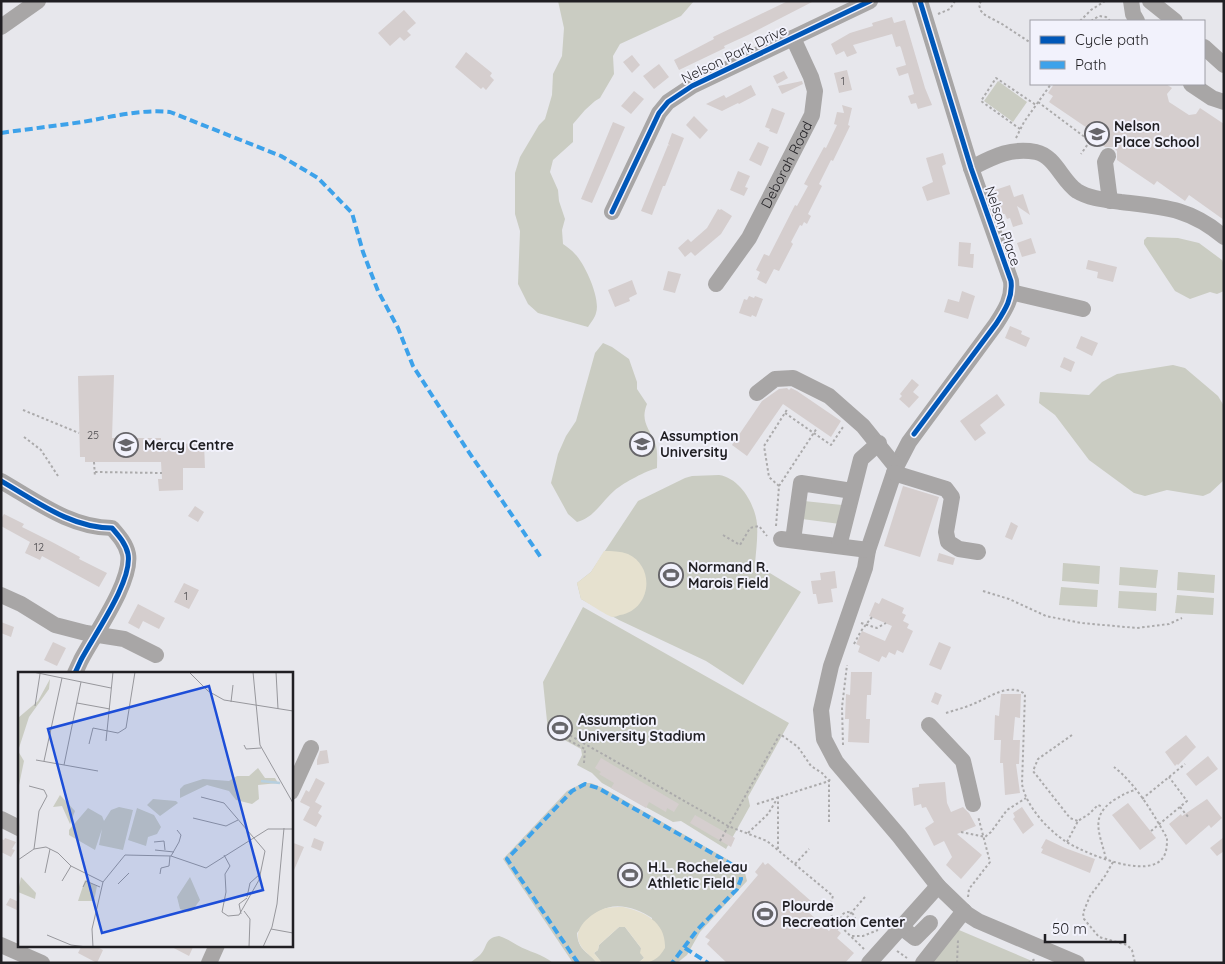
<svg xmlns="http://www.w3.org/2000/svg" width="1225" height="964" font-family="Quicksand,sans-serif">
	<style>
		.green { fill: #caccc2 }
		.sand { fill: #e6e1cf }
		.building { fill: #d5cece }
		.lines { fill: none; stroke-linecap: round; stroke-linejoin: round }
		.path { stroke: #abaaab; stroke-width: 2; stroke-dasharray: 2.5 2.5; stroke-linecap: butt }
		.minor { stroke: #a8a6a6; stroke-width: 16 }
		.quiet { stroke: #3da2ea; stroke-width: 4; stroke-dasharray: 8 4; stroke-linecap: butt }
		.cycleway-casing { stroke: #f2f2fc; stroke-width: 8 }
		.cycleway { stroke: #0057b8; stroke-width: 5 }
		.labels { text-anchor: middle; stroke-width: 4; stroke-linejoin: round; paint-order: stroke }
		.number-label { font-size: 11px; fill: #4e4c4f }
		.street-label { font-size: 14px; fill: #201f23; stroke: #f2f2fc }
		.poi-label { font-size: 14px; font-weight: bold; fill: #201f23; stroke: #f2f2fc; text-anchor: start }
		.inset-river { fill: none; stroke: #b7cfdf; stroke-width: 2.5 }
		.inset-road { fill: none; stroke: #97979c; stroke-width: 1 }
		.view { fill: #1d4ed8; fill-opacity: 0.15; stroke: #1d4ed8; stroke-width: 2.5 }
		.inset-edge { fill: none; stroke: #201f23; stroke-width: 2.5 }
	</style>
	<rect width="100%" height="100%" fill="#e7e7ec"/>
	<path class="green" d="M 558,1 L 694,1 L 681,16 L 620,44 L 613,56 L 614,74 L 600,98 L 595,101 L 585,110 L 573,124 L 573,142 L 553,160 L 550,172 L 558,190 L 559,201 L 565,219 L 562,230 L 563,244 C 567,247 572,250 575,254 C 585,264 601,299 596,313 C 595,318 591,322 588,327 L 538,313 L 528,304 L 518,284 L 520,231 L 515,214 L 515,173 L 520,157 L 539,125 L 545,119 L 552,95 L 553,74 L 562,56 L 564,28 Z
		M 998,81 L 1027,102 L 1013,122 L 984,101 Z
		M 1147,237 L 1178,238 L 1199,243 L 1222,260 L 1224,265 L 1224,291 L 1217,294 L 1210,292 L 1190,299 L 1175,291 L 1144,244 L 1144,240 Z
		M 603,343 L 612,347 L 629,359 L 637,382 L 637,389 L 647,404 C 640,421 649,428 655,443 C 658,450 657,460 657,468 C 646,471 625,482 615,490 C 602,501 594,518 577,522 L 568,514 L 551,483 L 558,454 L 566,436 L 576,421 L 595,353 Z
		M 1173,365 L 1185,368 L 1218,396 L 1224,406 L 1224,480 L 1210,493 L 1203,496 L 1167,490 L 1145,496 L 1134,493 L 1089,460 L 1055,415 L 1039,403 L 1040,392 L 1089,395 L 1102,382 L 1117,374 Z
		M 719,475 C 740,478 755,504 757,524 C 758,537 756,551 755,564 L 801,592 L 743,685 L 706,661 L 619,620 L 581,599 L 577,583 L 591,572 L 638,501 L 685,478 L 692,476 Z
		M 804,501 L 842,505 L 840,524 L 802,519 Z
		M 1063,563 L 1100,566 L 1099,584 L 1062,581 Z
		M 1120,567 L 1158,570 L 1156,588 L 1119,585 Z
		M 1178,572 L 1215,575 L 1214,593 L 1177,590 Z
		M 1061,587 L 1098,590 L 1097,607 L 1059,605 Z
		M 1119,591 L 1157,593 L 1156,611 L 1118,608 Z
		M 1177,595 L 1214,598 L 1213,615 L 1175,613 Z
		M 583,607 L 789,723 L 748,797 L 750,806 L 726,849 L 681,821 L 673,822 L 602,783 L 592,773 L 577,765 L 582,755 L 581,749 L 548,731 L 543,682 Z
		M 583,783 L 591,783 L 603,788 L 744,869 L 747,881 L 700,932 L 687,955 L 677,963 L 647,963 L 650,962 L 652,918 C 638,908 615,901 600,911 C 591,916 584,926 577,933 C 578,951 588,951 597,963 L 573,963 L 503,859 L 567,791 Z
		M 619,927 L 625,927 L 641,948 L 644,958 L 638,963 L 602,963 L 594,953 L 598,950 L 599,945 Z
		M 959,930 L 1032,961 L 1031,963 L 916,963 Z
		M 499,936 C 506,938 512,942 517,945 C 529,952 543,954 553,963 L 470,963 C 473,960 477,958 480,955 C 488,947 484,938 499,936 Z"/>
	<path class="sand" d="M 604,551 C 612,551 620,551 628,554 C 656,567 651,610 620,615 C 617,616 615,617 612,617 C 606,615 588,603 581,599 L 577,583 L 591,572 Z
		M 623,907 C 645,912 666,922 665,948 C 658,960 651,963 638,963 L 644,958 L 640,953 L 641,948 L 625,927 L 619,927 L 599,945 L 598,950 L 594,953 L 602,963 L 597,963 C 591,955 583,952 579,942 C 573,927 593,912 606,908 C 612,907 617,907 623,907 Z"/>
	<path class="building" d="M 788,1 L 814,1 L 748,35 L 724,46 L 725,48 L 679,70 L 674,60 L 714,39 L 713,37 Z
		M 404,10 L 416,23 L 407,31 L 411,35 L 404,41 L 400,37 L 390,46 L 378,33 Z
		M 892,17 L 894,23 L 905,20 L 925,88 L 932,105 L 918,109 L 916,103 L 911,104 L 908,96 L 914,94 L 908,73 L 899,76 L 896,68 L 906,65 L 901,48 L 900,46 L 896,47 L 892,34 L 853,45 L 857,53 L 847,57 L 844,51 L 836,55 L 831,44 L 850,33 L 873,26 L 872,23 Z
		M 466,52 L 492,73 L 490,76 L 494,80 L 486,90 L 483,87 L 481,89 L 455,67 Z
		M 632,55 L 640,65 L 632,73 L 623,62 Z
		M 659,64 L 669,77 L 654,89 L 643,76 Z
		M 847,70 L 852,90 L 839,93 L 834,73 Z
		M 784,71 L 788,78 L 777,84 L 773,76 Z
		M 802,81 L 803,84 L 782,94 L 778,86 Z
		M 1054,84 L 1166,84 L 1172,88 L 1167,94 L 1169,102 L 1189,115 L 1196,114 L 1200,108 L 1224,124 L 1224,220 L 1189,195 L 1185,201 L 1157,181 L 1154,185 L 1117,160 L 1117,151 L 1113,147 L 1105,147 L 1096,140 L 1099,136 L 1049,102 L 1053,96 L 1048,93 Z
		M 751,85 L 756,95 L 739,104 L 738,103 L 722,111 L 706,104 L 724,95 L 726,98 Z
		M 634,91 L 644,99 L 631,114 L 621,106 Z
		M 842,105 L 852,108 L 848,125 L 850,126 L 833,161 L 831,160 L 819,184 L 822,186 L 808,214 L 811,216 L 807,224 L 804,222 L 802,226 L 800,225 L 791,242 L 793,244 L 779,271 L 774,269 L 766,284 L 757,279 L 760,272 L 756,270 L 764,254 L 769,256 L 795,205 L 797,206 L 808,186 L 804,184 L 824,147 L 826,148 L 837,125 L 834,124 L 837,112 L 844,113 Z
		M 772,108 L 785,113 L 777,134 L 769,131 L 770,129 L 765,127 Z
		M 694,116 L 708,130 L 700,139 L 686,125 Z
		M 613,122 L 625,127 L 592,203 L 581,199 Z
		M 672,133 L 684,138 L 669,176 L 665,186 L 663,186 L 652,215 L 641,211 L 668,145 L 670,146 L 668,144 Z
		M 758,142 L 769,147 L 761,166 L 749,160 Z
		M 943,153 L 946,164 L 942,166 L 950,194 L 927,201 L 922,187 L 933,182 L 926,158 Z
		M 738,171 L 750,176 L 745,187 L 748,188 L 744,196 L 730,190 Z
		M 1010,185 L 1014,197 L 1023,194 L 1030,215 L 1017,206 L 1023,224 L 1013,227 L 1010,218 L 1007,219 L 1005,214 L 1003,214 L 995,190 Z
		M 718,209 L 720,210 L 721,209 L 732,216 L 721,234 L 695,256 L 691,252 L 685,257 L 678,248 L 688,239 L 691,242 L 707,228 Z
		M 1031,238 L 1036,253 L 1022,257 L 1017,243 Z
		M 959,242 L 971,243 L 970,254 L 974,254 L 973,268 L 958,266 Z
		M 1088,260 L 1117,267 L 1113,282 L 1097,278 L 1098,272 L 1086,269 Z
		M 668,271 L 681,274 L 675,293 L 663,290 Z
		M 632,280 L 637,294 L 629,298 L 630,301 L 615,307 L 608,290 Z
		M 962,291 L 975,296 L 968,319 L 944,312 L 948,299 L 959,302 Z
		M 749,296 L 754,298 L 755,296 L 763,299 L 756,317 L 752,315 L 751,317 L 739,313 L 744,299 L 747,300 Z
		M 1010,326 L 1022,331 L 1021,334 L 1030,338 L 1026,347 L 1005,338 Z
		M 1081,336 L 1098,343 L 1092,356 L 1076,348 Z
		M 1064,357 L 1075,362 L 1071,372 L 1060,367 Z
		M 114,375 L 112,438 L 161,438 L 161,443 L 204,444 L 205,468 L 183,468 L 183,490 L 159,491 L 158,479 L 162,479 L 161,462 L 85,462 L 85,457 L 80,457 L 78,376 Z
		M 912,379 L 919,385 L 913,392 L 919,397 L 909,408 L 899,399 L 902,396 L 900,394 Z
		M 787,388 L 789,390 L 791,388 L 797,391 L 841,421 L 831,437 L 783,404 L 747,456 L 732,445 L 762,401 L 779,389 Z
		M 997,394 L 1005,405 L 980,425 L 986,433 L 975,441 L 960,421 Z
		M 903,486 L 939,497 L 920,557 L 884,546 Z
		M 195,506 L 204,512 L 198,522 L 188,516 Z
		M 4,514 L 24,524 L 22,527 L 52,542 L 80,557 L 79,559 L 107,573 L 99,587 L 42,556 L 40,560 L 25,553 L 30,542 L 1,526 L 1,519 Z
		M 1011,522 L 1018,526 L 1012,540 L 1005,537 Z
		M 939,553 L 955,558 L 953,565 L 937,561 Z
		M 835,571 L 837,588 L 831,589 L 833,602 L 818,604 L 816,594 L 813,594 L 811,581 L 821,580 L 820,573 Z
		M 184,583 L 199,590 L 189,609 L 174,602 Z
		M 882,598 L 904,608 L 902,613 L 906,615 L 903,621 L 909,624 L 907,628 L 913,631 L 903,653 L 897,650 L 895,655 L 889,652 L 886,658 L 882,656 L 879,662 L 858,652 L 860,646 L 856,644 L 862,631 L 885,641 L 892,626 L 869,616 L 875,602 L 879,604 Z
		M 138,604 L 165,618 L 159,629 L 143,621 L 139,629 L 128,623 Z
		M 1,622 L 14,627 L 11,637 L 1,633 Z
		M 53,642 L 66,648 L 57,666 L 44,660 Z
		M 939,642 L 951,647 L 941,670 L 929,665 Z
		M 851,672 L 872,672 L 871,695 L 867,695 L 866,719 L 870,719 L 869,743 L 848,742 L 849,719 L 845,719 L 846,694 L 850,695 Z
		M 935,692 L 942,695 L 938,705 L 931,702 Z
		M 1001,694 L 1021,694 L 1020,718 L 1015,717 L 1013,740 L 1020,740 L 1019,764 L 1016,764 L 1020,793 L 1005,795 L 1003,763 L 1000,763 L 1001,740 L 994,740 L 995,715 L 999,716 Z
		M 1186,735 L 1196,747 L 1178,765 L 1177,764 L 1175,766 L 1165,752 Z
		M 327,750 L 329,763 L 317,765 L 317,760 L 320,751 Z
		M 1208,756 L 1218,769 L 1196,786 L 1186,774 Z
		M 601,758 L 679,804 L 674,812 L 667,808 L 666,812 L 649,802 L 646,808 L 611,788 L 614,783 L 599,774 L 601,772 L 595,768 Z
		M 316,778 L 325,783 L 315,802 L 322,806 L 318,813 L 322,816 L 316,827 L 303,820 L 310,807 L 300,802 L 306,790 L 309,792 Z
		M 945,782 L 947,803 L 951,812 L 963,807 L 969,813 L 976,826 L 957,834 L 982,855 L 961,879 L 946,865 L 952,857 L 944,841 L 934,846 L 925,828 L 934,822 L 926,807 L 922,808 L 921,804 L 914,806 L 912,788 L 919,787 L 919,784 Z
		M 1207,799 L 1222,818 L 1211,828 L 1209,825 L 1186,845 L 1169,824 L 1181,814 L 1182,816 Z
		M 1128,803 L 1156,838 L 1140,850 L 1112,815 Z
		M 1022,807 L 1034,825 L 1023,834 L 1013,819 L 1015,817 L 1013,813 Z
		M 695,815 L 735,838 L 731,847 L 690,823 Z
		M 1224,837 L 1224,851 L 1217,856 L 1210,848 Z
		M 5,838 L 16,842 L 12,849 L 15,850 L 11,857 L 1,852 L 1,839 L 4,840 Z
		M 314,838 L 324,842 L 321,851 L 311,847 Z
		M 1046,839 L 1065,848 L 1095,859 L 1090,873 L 1041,853 L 1043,849 L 1041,848 Z
		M 291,842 L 304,847 L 291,877 Z
		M 763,862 L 765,865 L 768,863 L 812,902 L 805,909 L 829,931 L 833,926 L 841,933 L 837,938 L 854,953 L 845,963 L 727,963 L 707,944 L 710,940 L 705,937 L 758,875 L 755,872 Z
		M 10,898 L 19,902 L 19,911 L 6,905 Z
		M 82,945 L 93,945 L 103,950 L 97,963 L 78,953 Z
		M 168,945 L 194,945 L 189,956 Z"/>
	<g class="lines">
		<path class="path" d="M 981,1 L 979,5 L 981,11 L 985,15 L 1002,24 L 1031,43
			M 938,14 L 950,9 L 955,1
			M 1080,21 L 1091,10 L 1105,1
			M 1091,21 L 1099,16 L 1106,17 L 1110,21
			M 1038,102 L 1090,141 L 1081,154
			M 1020,129 L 981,101 L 996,78 L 1036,105
			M 1016,138 L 1024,122 L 1051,84
			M 23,410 L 79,433
			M 785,413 L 831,445 L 843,427
			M 24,437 L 41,450 L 58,476
			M 94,462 L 95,477
			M 95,472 L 162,473
			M 779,486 L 769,477 L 764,446 L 788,408
			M 776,526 L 779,486 L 817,428
			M 723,535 L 740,545 L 750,528 L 759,526 L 767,536
			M 983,591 L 1009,599 L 1046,616 L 1081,623 L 1137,628 L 1169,624 L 1182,618
			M 861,623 L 877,628 L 886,623
			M 854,644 L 861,631 L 872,617
			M 946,713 C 955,710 964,708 973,704 C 989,698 1008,682 1025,694 L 1022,784 C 1026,806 1047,829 1065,841 C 1082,852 1150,882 1164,856 C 1167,851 1167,843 1167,838 C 1153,813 1136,784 1114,767
			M 1072,735 L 1038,759 L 1033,771 L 1070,818 L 1078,821
			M 843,745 L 842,707 L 847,665
			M 584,763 L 585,749 L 550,730 L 552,725 L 728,826 L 767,841 L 833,896 L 829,908 L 833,919 L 864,949
			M 1142,799 L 1185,764
			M 757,804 L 829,781 L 831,777
			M 1180,807 L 1189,818
			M 1151,831 L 1187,801 L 1169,777
			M 961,832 L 985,837 L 991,832 L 1007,810 L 1026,798
			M 748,833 L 768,814 L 777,799
			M 720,841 L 780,734 L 798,747 L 811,766 L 822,773 L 829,781 L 829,824
			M 1067,842 L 1078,821 L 1089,814 L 1098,805 L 1103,807
			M 778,849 L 778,796
			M 1106,859 C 1100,833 1089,817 1114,800 C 1121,796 1127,792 1135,790
			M 1113,862 L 1105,876 L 1090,896 L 1083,913 L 1084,919 L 1099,937 L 1127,945 L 1132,950 L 1135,963
			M 795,864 L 809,849
			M 968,897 L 969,889 L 990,862 L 978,816
			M841 919a7 7 0 1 1 14 0a7 7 0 1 1-14 0Z
			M 837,929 L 865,897
			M 852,936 L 863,936 L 878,930
			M 897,951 L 907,958
			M 957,963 L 958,940
			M 1028,963 L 1035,959"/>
		<g class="minor">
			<path d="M 920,1 L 971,168 L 1011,281 C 1013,298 1005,310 996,324 L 909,442 L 896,467 L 868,550 L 865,568 L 831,666 L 821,710 L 824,739 L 836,762 L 899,836 L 938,886"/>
			<path d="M 1131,1 L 1133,14 L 1137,21"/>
			<path d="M 1150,1 L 1175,21"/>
			<path d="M 1,27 L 38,1"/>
			<path d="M 1204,47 L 1224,65"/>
			<path d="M 1191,84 L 1212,98 L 1224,102"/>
			<path d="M 1108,156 L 1105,162 L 1110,201"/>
			<path d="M 971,168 C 993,157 1011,147 1036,152 C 1055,156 1062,181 1077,191 C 1090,199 1107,200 1121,202 C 1164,207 1190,208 1224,237"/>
			<path d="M 612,212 L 659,113 L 668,102 L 692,86 L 870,1"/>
			<path id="s1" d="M 716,284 L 749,238 L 812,115 L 815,91 L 811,77 L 793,38"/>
			<path d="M 1011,292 L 1083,309"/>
			<path d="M 757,393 L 775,379 L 793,378 L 829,396 L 863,426 L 896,467"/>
			<path d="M 894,473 L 946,489 L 952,497 L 946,532 L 948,542 L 959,549 L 978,552"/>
			<path d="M 1,481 C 36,501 71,528 112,528 C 119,536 126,544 128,554 C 133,581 94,635 81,660 L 75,673"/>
			<path d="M 781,539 L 868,550"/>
			<path d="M 793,540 L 801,483 L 852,491"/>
			<path d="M 839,546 L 861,459 L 879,443"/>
			<path d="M 1,595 L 21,604 L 55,625 L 86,633 L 124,639 L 156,655"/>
			<path d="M 929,725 L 963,761 L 973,804"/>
			<path d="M 291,792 L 311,748"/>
			<path d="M 1,819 L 19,828"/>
			<path d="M 901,927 L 915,938 L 930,923"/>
			<path d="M 1,945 L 42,963"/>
			<path d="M 209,963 L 217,945"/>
			<path d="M 869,963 L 938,886 L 967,914 L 978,921 L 1077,963"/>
			<path d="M 923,963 L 964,911"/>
		</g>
		<path class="quiet" d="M 1,133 C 28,129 55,126 82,122 C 111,117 140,109 170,112 L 281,156 L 318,178 L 352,213 L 363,252 L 378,291 L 398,328 L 413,366 L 466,448 L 542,559
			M 685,948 L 708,963
			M 578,963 L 507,859 L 572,791 L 585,784 L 598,788 L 740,869 L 741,879 L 737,889 L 698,929 L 672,963"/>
		<defs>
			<path id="cycleway" d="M 612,212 L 659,113 L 668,102 L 692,86 L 870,1
				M 914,434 L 996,324 C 1005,310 1013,298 1011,281 L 971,168 L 920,1
				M 1,481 C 36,501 71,528 112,528 C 119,536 126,544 128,554 C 133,581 94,635 81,660 L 75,673"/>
		</defs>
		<use href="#cycleway" class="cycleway-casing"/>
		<use href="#cycleway" class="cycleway"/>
	</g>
	<defs>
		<symbol id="school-ring" viewBox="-11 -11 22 22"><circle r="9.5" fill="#f2f2fc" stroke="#666569" stroke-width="1.5"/><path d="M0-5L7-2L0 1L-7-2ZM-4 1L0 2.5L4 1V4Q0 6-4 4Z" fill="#666569"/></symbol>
		<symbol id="university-ring" viewBox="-11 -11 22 22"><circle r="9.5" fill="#f2f2fc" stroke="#666569" stroke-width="1.5"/><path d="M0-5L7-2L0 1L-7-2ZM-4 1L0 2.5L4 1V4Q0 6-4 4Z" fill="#666569"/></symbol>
		<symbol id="stadium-ring" viewBox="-11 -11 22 22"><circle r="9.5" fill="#f2f2fc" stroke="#666569" stroke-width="1.5"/><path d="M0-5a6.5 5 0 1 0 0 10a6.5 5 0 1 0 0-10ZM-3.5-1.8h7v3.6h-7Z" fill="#666569"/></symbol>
	</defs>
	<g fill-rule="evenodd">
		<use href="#school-ring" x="1083" y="120" width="28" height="28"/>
		<use href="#university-ring" x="628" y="430" width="28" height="28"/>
		<use href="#school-ring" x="112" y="431" width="28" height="28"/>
		<use href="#stadium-ring" x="657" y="561" width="28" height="28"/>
		<use href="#stadium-ring" x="546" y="714" width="28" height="28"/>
		<use href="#stadium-ring" x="616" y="861" width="28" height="28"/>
		<use href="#stadium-ring" x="751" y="900" width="28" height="28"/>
	</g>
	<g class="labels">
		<g class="number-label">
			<text x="843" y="85">1</text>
			<text x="93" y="439">25</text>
			<text x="39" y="551">12</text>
			<text x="186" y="600">1</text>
		</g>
		<g class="street-label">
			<text transform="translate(734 54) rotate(-26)" y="5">Nelson Park Drive</text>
			<text dy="5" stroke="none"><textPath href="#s1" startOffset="139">Deborah Road</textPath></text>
			<text transform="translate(1003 226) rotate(71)" y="5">Nelson Place</text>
		</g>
		<g class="poi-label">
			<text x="1114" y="131">Nelson<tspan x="1114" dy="16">Place School</tspan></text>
			<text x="660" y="441">Assumption<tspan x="660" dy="16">University</tspan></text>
			<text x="144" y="450">Mercy Centre</text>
			<text x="688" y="572">Normand R.<tspan x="688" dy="16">Marois Field</tspan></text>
			<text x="578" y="725">Assumption<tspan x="578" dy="16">University Stadium</tspan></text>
			<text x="648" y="872">H.L. Rocheleau<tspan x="648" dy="16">Athletic Field</tspan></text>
			<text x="782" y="911">Plourde<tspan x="782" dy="16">Recreation Center</tspan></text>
		</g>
	</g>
	<g transform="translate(18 672)">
		<rect width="275" height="275" fill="#e7e7ec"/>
		<path d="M 32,7 L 31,17 L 11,45 L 0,79 L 6,89 L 0,118 L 0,46 L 20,29 ZM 240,96 L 247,106 L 257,106 L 260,111 L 240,113 L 241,127 L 234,132 L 218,128 L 211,119 L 189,113 L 162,126 L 162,117 L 166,113 L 185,107 L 211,109 L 219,104 L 231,104 ZM 42,123 L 57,139 L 52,152 L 44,134 L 35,135 ZM 135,127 L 158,129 L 160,131 L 142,144 L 129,133 ZM 101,135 L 115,138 L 105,178 L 81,173 L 84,157 L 77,178 L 51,163 L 51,158 L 70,136 L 84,144 L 86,149 L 93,138 ZM 119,136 L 136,143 L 143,155 L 139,162 L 130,165 L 128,174 L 110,168 ZM 3,205 L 18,221 L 17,227 L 0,220 ZM 172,205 L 182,228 L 174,239 L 170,240 L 162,237 L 159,225 ZM 67,208 L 79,214 L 76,229 L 60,229 Z" fill="#caccc2"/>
		<path class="inset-river" d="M 243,109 L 262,111"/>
		<path class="inset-road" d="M 15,0 L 93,16M 171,0 L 190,19 L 206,28 L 275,39M 235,0 L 242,73 L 275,131M 258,0 L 260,37M 213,30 L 215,13M 59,31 L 92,37M 17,34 L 22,2M 88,69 L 95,0M 71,72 L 75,56 L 100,61 L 108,56 L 117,0M 226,73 L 228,77 L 243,76M 18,88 L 80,99M 26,89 L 44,6M 46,93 L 63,10M 11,114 L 26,118 L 29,124 L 21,139 L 16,177 L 28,175 L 40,181 L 53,194 L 85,210 L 74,257 L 75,275M 183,125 L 206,131 L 247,179 L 241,208 L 221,243 L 210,244 L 204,240 L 208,220 L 207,202 L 212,194 L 206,183M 175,146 L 208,154 L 220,148M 136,170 L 146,169 L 147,178M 137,178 L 156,180M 153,184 L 161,170 L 163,163 L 159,158M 0,188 L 16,177M 27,201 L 32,177M 142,202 L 143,196 L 151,194 L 152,184M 44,209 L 53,194M 85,210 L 107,183 L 153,184 L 188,196 L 250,157 L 275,157M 100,212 L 111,201M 65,215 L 68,209 L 82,215M 229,225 L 232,211 L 242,202M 226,239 L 232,247 L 231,275M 223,242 L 221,232 L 229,226M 253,257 L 275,261M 29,263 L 53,273 L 69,275M 245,275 L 254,255 L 259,232 L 266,156"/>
		<path class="view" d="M 191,14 L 245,218 L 84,261 L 30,57 Z"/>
		<rect width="275" height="275" class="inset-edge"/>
	</g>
	<rect width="1225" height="964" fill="none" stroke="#201f23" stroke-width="5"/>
	<rect x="1030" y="20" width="175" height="65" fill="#f2f2fc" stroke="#9e9ea5"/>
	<rect x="1040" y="36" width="25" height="8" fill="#0057b8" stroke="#9e9ea5"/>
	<text x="1075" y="45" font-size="15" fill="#201f23">Cycle path</text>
	<rect x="1040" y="61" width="25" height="8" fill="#3da2ea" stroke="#9e9ea5"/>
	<text x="1075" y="70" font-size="15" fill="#201f23">Path</text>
	<path d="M1045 934v8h80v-8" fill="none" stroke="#201f23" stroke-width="2.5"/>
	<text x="1052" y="934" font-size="15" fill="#201f23" stroke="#f2f2fc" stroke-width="4" paint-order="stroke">50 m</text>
</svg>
